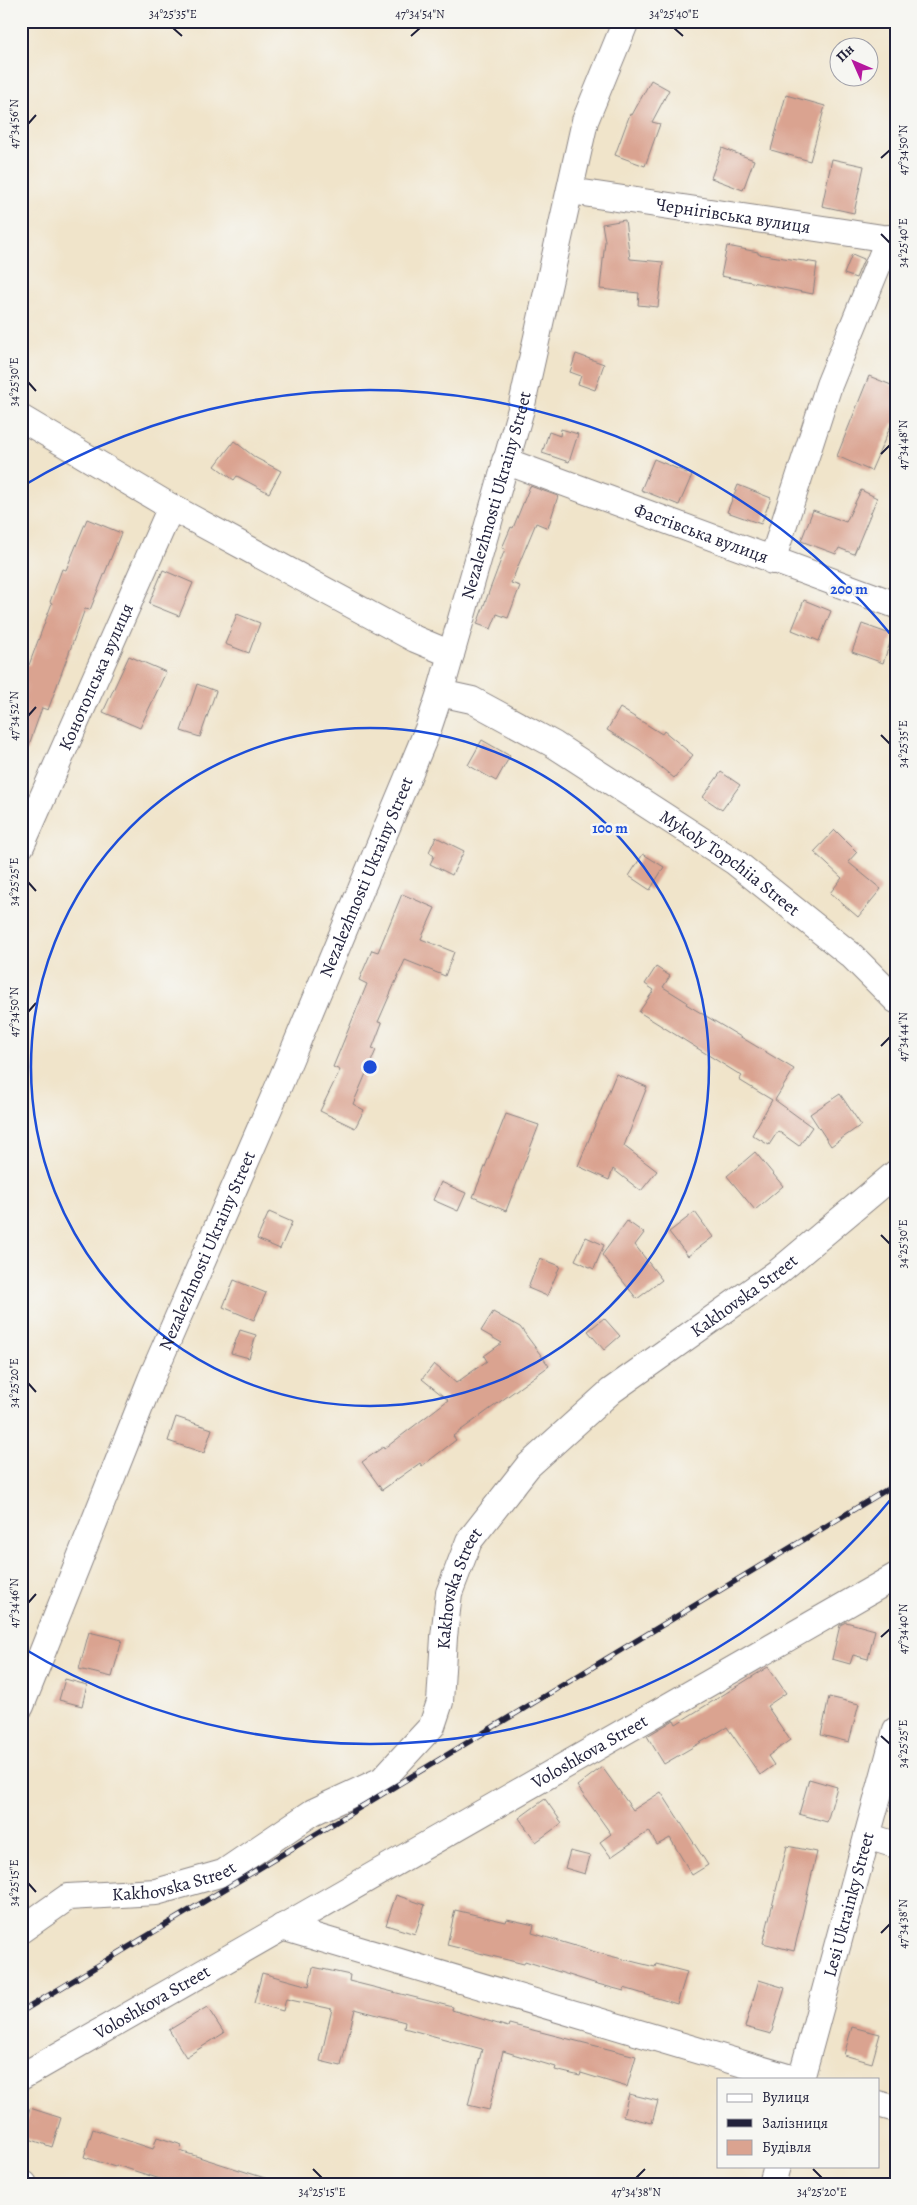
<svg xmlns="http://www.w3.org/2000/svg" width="917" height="2205" font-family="Alegreya,serif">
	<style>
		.building { fill: #daa390 }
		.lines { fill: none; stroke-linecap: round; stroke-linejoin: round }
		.minor-casing { stroke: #898382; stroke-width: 28 }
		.minor { stroke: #fff; stroke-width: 26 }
		.rail-casing { stroke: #22223b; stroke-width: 5.5 }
		.rail { stroke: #f6f6f2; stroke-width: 4; stroke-dasharray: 11; stroke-linecap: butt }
		.ticks { fill: none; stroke: #22223b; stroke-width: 2 }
		.ring { fill: none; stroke: #1d4ed8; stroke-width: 2.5 }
		.labels { text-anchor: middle; stroke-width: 5; stroke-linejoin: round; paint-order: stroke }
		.street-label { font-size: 18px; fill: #22223b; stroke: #f6f6f2 }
		.centre { fill: #1d4ed8; stroke: #f6f6f2; stroke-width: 2.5 }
		.ring-label { font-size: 15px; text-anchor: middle; font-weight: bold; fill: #1d4ed8; stroke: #f6f6f2; stroke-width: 5; stroke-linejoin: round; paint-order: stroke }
		.neatline { fill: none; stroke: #22223b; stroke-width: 2 }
		.ticks-label { font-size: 12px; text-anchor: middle; fill: #22223b }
	</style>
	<rect width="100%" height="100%" fill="#f6f6f2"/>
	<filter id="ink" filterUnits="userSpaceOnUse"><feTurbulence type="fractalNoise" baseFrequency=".02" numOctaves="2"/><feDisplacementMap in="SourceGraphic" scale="10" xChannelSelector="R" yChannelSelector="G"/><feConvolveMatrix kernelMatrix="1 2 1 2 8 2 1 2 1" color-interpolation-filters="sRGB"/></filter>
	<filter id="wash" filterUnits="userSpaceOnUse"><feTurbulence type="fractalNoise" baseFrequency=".0096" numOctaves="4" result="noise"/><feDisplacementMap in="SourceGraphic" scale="20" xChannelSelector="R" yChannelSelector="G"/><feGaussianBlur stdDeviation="1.12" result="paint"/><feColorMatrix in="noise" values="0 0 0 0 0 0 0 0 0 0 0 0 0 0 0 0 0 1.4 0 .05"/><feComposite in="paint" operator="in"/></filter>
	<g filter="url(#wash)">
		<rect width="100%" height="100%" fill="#f0e4ca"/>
		<g id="blocks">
			<path class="building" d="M 651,80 L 669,90 L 652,122 L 660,124 L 645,166 L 615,155 L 630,114 L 632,115 Z
				M 786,95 L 825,106 L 810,161 L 771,150 Z
				M 722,148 L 754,160 L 743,190 L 711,178 Z
				M 832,159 L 864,166 L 854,213 L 822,206 Z
				M 625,220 L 630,259 L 663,262 L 658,307 L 638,305 L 639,293 L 600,289 L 605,241 L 602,224 Z
				M 727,246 L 758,252 L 758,254 L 817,263 L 813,294 L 721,276 Z
				M 852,254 L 864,259 L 856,278 L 844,274 Z
				M 576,354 L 604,364 L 595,390 L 578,384 L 581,376 L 570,372 Z
				M 869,376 L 896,387 L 896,424 L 892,423 L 871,471 L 837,456 Z
				M 561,429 L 578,434 L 569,462 L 542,453 L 549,432 L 560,436 Z
				M 234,441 L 256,458 L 281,471 L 269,493 L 237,476 L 234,480 L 215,466 Z
				M 654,459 L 692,475 L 679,505 L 641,490 Z
				M 738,485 L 771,498 L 761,524 L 727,512 Z
				M 530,486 L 558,496 L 548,528 L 536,523 L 511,583 L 520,586 L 508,618 L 497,614 L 491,629 L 477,624 L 505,549 L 502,548 L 511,527 L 513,528 Z
				M 861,490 L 877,498 L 854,554 L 839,548 L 836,554 L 801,541 L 813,510 L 846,522 Z
				M 87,519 L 121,533 L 90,610 L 85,609 L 48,710 L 42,708 L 24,759 L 21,759 L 21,662 L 29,665 L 52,603 L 50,602 L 62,569 L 66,570 Z
				M 163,570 L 193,583 L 179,616 L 149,604 Z
				M 804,600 L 831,611 L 819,641 L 792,630 Z
				M 237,614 L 260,623 L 249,653 L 225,644 Z
				M 862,624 L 893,635 L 883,663 L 852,652 Z
				M 129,656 L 166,672 L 140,728 L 103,712 Z
				M 197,684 L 216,691 L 200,737 L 181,731 Z
				M 620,708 L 662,734 L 664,731 L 693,755 L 674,778 L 640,750 L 607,730 Z
				M 482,740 L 510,756 L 496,781 L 468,765 Z
				M 721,772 L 740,785 L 722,810 L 703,797 Z
				M 835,830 L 857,852 L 848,862 L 881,889 L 858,917 L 830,893 L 842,878 L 814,852 Z
				M 436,837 L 464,851 L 452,875 L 430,864 L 434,856 L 429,852 Z
				M 643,854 L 664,867 L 650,890 L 629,876 Z
				M 402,894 L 435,908 L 421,939 L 454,952 L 445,976 L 405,960 L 378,1022 L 382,1023 L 372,1049 L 376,1050 L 353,1104 L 364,1110 L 355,1128 L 320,1111 L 340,1070 L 333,1067 L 367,984 L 359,980 L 372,950 L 378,952 Z
				M 656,967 L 670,976 L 663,987 L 687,1002 L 686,1004 L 794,1069 L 775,1100 L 812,1127 L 799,1146 L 778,1131 L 769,1145 L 752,1135 L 772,1100 L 739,1080 L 742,1076 L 639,1012 L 654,990 L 645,984 Z
				M 616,1074 L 647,1087 L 624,1146 L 657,1171 L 641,1191 L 613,1169 L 609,1180 L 578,1166 Z
				M 840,1094 L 861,1125 L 831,1146 L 810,1114 Z
				M 506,1114 L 539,1125 L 506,1211 L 473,1197 Z
				M 755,1152 L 783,1186 L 755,1210 L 727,1176 Z
				M 441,1182 L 466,1193 L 458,1211 L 433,1200 Z
				M 269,1212 L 292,1222 L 280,1249 L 257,1239 Z
				M 695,1212 L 713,1237 L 688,1256 L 669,1232 Z
				M 627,1221 L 644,1233 L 635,1245 L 662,1280 L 637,1299 L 602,1255 Z
				M 586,1237 L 604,1245 L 594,1269 L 575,1260 Z
				M 540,1258 L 560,1266 L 547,1296 L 528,1288 Z
				M 234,1280 L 266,1293 L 254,1320 L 223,1307 Z
				M 493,1312 L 520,1327 L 549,1366 L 453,1436 L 456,1440 L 422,1466 L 420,1463 L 382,1490 L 362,1462 L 383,1447 L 384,1449 L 448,1400 L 422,1379 L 434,1364 L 456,1383 L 487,1361 L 484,1356 L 502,1343 L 481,1331 Z
				M 604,1318 L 620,1336 L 604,1350 L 588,1331 Z
				M 240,1330 L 256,1335 L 249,1358 L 231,1353 Z
				M 176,1417 L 212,1429 L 204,1453 L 168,1441 Z
				M 846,1622 L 875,1630 L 868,1659 L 853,1655 L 850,1664 L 832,1659 L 840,1625 Z
				M 89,1632 L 122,1640 L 112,1677 L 79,1669 Z
				M 768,1667 L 786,1693 L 767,1706 L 790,1740 L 768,1756 L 774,1765 L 760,1775 L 727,1727 L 664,1764 L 647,1736 L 674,1720 L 676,1724 Z
				M 65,1679 L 87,1685 L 82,1706 L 59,1700 Z
				M 829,1697 L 859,1704 L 849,1742 L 821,1735 Z
				M 602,1767 L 633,1810 L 661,1792 L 708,1865 L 692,1875 L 670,1838 L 657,1845 L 649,1831 L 611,1857 L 600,1842 L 611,1834 L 577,1786 Z
				M 809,1779 L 837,1787 L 827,1822 L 799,1814 Z
				M 545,1799 L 562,1823 L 536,1842 L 519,1818 Z
				M 787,1846 L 817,1852 L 794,1951 L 763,1943 Z
				M 570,1851 L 590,1856 L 585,1874 L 565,1868 Z
				M 396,1895 L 425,1905 L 415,1934 L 386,1925 Z
				M 455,1910 L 506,1922 L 507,1919 L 534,1925 L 532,1933 L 602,1954 L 655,1967 L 656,1964 L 687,1972 L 677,2004 L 624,1988 L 624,1991 L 594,1983 L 525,1961 L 524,1964 L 447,1945 Z
				M 313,1967 L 350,1975 L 349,1981 L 453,2007 L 452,2010 L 508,2027 L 509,2024 L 636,2056 L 627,2087 L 581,2073 L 580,2076 L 555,2070 L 556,2067 L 503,2051 L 489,2110 L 468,2105 L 482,2049 L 404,2028 L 405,2022 L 355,2009 L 341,2066 L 320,2061 L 332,2009 L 286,1999 L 283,2011 L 254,2003 L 262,1973 L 309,1986 Z
				M 759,1980 L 785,1988 L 771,2034 L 745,2027 Z
				M 207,2007 L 224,2033 L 186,2057 L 169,2030 Z
				M 852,2027 L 880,2034 L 872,2063 L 844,2055 Z
				M 629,2094 L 658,2101 L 652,2123 L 623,2116 Z
				M 30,2108 L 61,2118 L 52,2147 L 21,2136 Z
				M 93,2129 L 153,2149 L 157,2137 L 182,2145 L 180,2151 L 271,2180 L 271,2184 L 176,2184 L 116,2165 L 115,2167 L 84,2157 Z"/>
		</g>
	</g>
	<g filter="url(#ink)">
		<use href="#blocks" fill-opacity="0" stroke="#898382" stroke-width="1"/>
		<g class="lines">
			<defs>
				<g id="minor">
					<path id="s1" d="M 570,191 L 896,240"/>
					<path d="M 21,418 L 171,507 L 415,639 L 451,654"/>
					<path id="s2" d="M 505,461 L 896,605"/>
					<path d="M 772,561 L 829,385 L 889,238"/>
					<path id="s3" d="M 440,693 L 472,700 L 553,744 L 735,862 L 852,956 L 896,1000"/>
					<path id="s4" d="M 21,846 L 171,507"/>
					<path id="s5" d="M 21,1706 L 151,1379 L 283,1076 L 428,729 L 440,693 L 521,409 L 585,121 L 626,21"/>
					<path d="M 867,1836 L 896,1845"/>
					<path d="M 282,1927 L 794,2079"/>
					<path id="s6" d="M 21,1930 L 68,1897 L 156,1892 L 223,1873 L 313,1812 L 382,1780 L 432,1726 L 440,1702 L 444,1637 L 449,1593 L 469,1541 L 528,1466 L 611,1391 L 778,1272 L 896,1173"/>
					<path id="s7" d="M 21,2077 L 896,1576"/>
					<path id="s8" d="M 801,2079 L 896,1730"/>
					<path d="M 878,2104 L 896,2109"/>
					<path d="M 21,2183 L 24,2184"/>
					<path d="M 772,2184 L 777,2166"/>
				</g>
			</defs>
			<use href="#minor" class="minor-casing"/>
			<use href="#minor" class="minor"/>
			<defs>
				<path id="rail" d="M 21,2012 L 896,1484"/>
			</defs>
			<use href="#rail" class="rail-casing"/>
			<use href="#rail" class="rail"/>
		</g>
	</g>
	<path class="ticks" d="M 173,28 L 182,36M 674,28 L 683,36M 411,36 L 420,28M 28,124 L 36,115M 881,158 L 890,150M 881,234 L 890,243M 28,382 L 36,391M 881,454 L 890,445M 28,716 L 36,707M 881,735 L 890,744M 28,882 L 36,891M 28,1012 L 36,1003M 881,1046 L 890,1037M 881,1235 L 890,1244M 28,1383 L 36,1392M 28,1603 L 36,1594M 881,1637 L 890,1629M 881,1736 L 890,1744M 28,1883 L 36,1892M 881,1933 L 890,1924M 313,2169 L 322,2178M 813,2169 L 822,2178M 636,2178 L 645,2169"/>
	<g class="ring">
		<circle cx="370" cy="1067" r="339"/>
		<path d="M892 1498A677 677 0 0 1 21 1647M21 487A677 677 0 0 1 892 636"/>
	</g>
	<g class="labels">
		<g class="street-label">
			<text dy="6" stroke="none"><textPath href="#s1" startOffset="165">Чернігівська вулиця</textPath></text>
			<text dy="6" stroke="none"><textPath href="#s5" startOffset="1302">Nezalezhnosti Ukrainy Street</textPath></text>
			<text dy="6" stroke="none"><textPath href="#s2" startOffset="209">Фастівська вулиця</textPath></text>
			<text dy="6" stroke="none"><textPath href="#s4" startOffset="185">Конотопська вулиця</textPath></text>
			<text dy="6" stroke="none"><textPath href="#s3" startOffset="338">Mykoly Topchiia Street</textPath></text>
			<text dy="6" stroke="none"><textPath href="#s5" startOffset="898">Nezalezhnosti Ukrainy Street</textPath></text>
			<text dy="6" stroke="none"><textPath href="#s5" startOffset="492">Nezalezhnosti Ukrainy Street</textPath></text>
			<text dy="6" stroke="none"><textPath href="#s6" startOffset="1035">Kakhovska Street</textPath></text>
			<text dy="6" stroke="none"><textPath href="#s6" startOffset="615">Kakhovska Street</textPath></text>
			<text dy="6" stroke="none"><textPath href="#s7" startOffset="655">Voloshkova Street</textPath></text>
			<text dy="6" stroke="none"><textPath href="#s6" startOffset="165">Kakhovska Street</textPath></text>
			<text dy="6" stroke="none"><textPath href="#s8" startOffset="181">Lesi Ukrainky Street</textPath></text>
			<text dy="6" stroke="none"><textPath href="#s7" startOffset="151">Voloshkova Street</textPath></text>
		</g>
	</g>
	<circle cx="370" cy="1067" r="8" class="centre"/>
	<g class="ring-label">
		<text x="849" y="594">200 m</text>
		<text x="610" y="833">100 m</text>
	</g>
	<rect width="917" height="2205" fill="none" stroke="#f6f6f2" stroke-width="55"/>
	<rect x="717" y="2078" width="162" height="90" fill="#f6f6f2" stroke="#a1a1a9"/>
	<rect x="727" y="2094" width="25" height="8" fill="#ffffff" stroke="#a1a1a9"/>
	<text x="762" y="2102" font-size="15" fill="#22223b">Вулиця</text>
	<rect x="727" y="2119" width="25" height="8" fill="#22223b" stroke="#a1a1a9"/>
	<text x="762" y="2128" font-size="15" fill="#22223b">Залізниця</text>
	<rect x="727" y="2140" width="25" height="15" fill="#daa390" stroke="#a1a1a9"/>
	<text x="762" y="2152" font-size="15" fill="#22223b">Будівля</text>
	<g transform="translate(854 62) rotate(315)"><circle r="24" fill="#f6f6f2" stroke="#a1a1a9"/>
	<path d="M0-4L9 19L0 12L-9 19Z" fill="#b5179e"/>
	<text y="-8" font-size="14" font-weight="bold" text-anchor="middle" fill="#22223b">Пн</text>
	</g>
	<rect x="28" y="28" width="862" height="2150" class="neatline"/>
	<g class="ticks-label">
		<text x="173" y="18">34°25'35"E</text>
		<text x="420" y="18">47°34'54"N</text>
		<text x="674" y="18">34°25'40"E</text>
		<text transform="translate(14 124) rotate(-90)" y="4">47°34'56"N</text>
		<text transform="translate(903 150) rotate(-90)" y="4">47°34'50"N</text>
		<text transform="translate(903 243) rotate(-90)" y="4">34°25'40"E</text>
		<text transform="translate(14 382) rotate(-90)" y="4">34°25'30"E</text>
		<text transform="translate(903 445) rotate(-90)" y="4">47°34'48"N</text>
		<text transform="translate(14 716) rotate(-90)" y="4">47°34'52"N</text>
		<text transform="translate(903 744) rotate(-90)" y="4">34°25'35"E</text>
		<text transform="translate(14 882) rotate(-90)" y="4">34°25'25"E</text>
		<text transform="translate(14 1012) rotate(-90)" y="4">47°34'50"N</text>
		<text transform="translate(903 1037) rotate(-90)" y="4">47°34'44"N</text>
		<text transform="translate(903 1244) rotate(-90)" y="4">34°25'30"E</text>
		<text transform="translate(14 1383) rotate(-90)" y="4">34°25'20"E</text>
		<text transform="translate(14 1603) rotate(-90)" y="4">47°34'46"N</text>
		<text transform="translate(903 1629) rotate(-90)" y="4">47°34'40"N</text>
		<text transform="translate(903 1744) rotate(-90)" y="4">34°25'25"E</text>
		<text transform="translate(14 1883) rotate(-90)" y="4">34°25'15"E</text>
		<text transform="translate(903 1924) rotate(-90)" y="4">47°34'38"N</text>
		<text x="322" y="2196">34°25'15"E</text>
		<text x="636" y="2196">47°34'38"N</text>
		<text x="822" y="2196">34°25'20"E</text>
	</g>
</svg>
